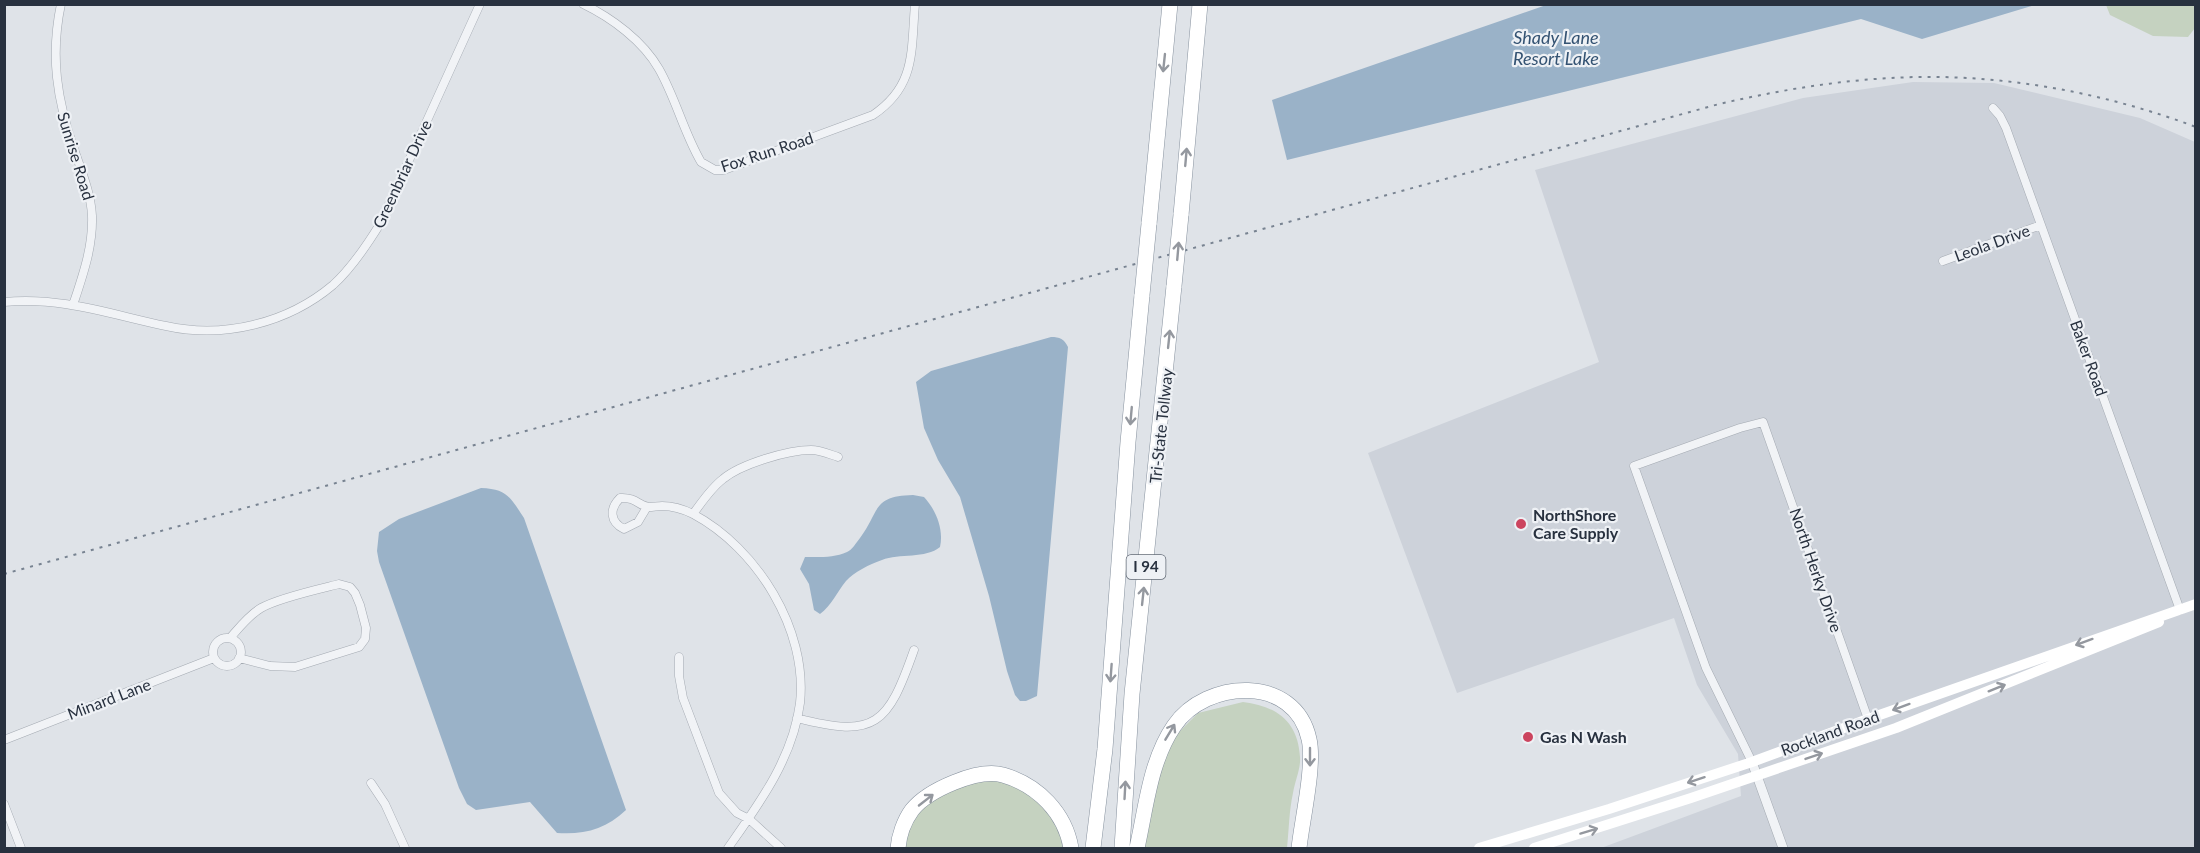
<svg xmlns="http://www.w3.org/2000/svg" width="2200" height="853" font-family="Lato,sans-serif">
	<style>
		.built { fill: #cdd2da }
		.green { fill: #c5d2c0 }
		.water { fill: #9ab2c8 }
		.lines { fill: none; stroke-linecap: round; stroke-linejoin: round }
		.minor-casing { stroke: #a4aab2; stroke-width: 9 }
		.tertiary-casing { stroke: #a4aab2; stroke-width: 10 }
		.motorway-casing { stroke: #86919e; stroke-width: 16 }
		.minor { stroke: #f1f3f6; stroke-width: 8 }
		.tertiary { stroke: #f1f3f6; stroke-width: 9 }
		.secondary { stroke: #fff; stroke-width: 10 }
		.motorway { stroke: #fff; stroke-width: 15 }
		.rail { stroke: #788391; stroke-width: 2; stroke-dasharray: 3 6; stroke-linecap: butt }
		.motorway-bridge-casing { stroke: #86919e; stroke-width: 16; stroke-linecap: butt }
		.motorway-bridge { stroke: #fff; stroke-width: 15 }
		.oneway { stroke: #94989f }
		.poi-dot { fill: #cc455f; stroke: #eef1f5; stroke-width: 2 }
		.labels { text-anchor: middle; stroke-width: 4.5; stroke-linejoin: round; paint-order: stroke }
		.shield { fill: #eef1f5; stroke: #636b76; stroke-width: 1.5 }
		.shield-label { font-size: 15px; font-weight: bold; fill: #28313f }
		.street-label { font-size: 16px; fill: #28313f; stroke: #eef1f5 }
		.poi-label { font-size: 16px; font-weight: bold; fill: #28313f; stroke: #eef1f5; text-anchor: start }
		.water-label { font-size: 18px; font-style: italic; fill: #335272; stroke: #eef1f5 }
	</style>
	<rect width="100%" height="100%" fill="#dfe3e8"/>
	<path class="built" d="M 1913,82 L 1994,83 L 2140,118 L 2195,142 L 2195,848 L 1601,848 L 1741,796 L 1738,754 L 1697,685 L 1674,618 L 1457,693 L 1368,453 L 1599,362 L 1535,170 L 1803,98 Z"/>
	<path class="green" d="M 2106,5 L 2195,5 L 2195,28 L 2188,37 L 2153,36 L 2110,15 Z
		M 1243,702 C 1275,706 1298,720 1300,757 C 1301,768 1295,781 1293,793 C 1289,811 1289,830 1287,848 L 1143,848 L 1158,780 L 1170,741 L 1198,713 Z
		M 1005,776 L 1027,790 L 1057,820 L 1065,848 L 902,848 L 914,812 L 942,791 Z"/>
	<path class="water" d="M 1549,4 L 2035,4 L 2035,5 L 1922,39 L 1861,19 L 1287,160 L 1272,100 Z
		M 1051,337 C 1060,337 1064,339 1068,347 L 1037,696 L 1026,701 L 1020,701 L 1015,695 L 1007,671 L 989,596 L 960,497 L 938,460 L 924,428 L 916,382 L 931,371 Z
		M 481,488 C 507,489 510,497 524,518 L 626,810 C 606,829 584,835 557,833 L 530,802 L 476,810 L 467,804 L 459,788 L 379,562 L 377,551 L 379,532 L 399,519 Z
		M 913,495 L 924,497 C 936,510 944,529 940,547 C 926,559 899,553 882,560 C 870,564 854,572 846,581 C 837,592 831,606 820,614 L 814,610 L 809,584 L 800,569 L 805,557 C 819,557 834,558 847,552 C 852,550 856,543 860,538 C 880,511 872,496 913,495 Z"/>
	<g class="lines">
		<defs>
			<path id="minor" d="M 61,4 C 50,56 57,100 74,149 C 81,170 91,193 92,216 C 93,247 83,275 73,305
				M 583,4 C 612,18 643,41 659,69 C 676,99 684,133 701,162 L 715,170 L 724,170 L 873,115 C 916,86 911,52 915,4
				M 1993,108 L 2000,116 L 2006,128 L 2180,610
				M 1943,261 L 2041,225
				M 4,302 C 60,296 113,315 166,326 C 224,339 288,323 333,285 C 352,268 367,245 380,224 L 480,4
				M 647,507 L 638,522 L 624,529 C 610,522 609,509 620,498 C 637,497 638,506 649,507 C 653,507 658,506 662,506 C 672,506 685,510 693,514 C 757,548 808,630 800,703 C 793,758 759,804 728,848
				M 693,514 C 702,502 711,488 723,479 C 741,464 788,450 811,450 C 820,450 829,454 838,457
				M 230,638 C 239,628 249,615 261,608 C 278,598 319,589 339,584 L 350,587 L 355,593 L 360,605 L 366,628 L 365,639 L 359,647 L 295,667 L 270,666 L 239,658
				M213 652a14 14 0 1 1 28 0a14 14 0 1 1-28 0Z
				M 679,657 L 679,676 L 683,698 L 719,793 L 737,813 L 749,819 L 781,848
				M 797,718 C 876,739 888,724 914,650
				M 4,740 L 214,658
				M 1752,762 L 1706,668 L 1634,466 L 1740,428 L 1763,422 L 1868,719
				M 371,783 L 385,804 L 405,848
				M 4,804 L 21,848"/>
			<path id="tertiary" d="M 1752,762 L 1783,848"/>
			<path id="motorway" d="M 1181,215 L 1200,4
				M 1149,224 L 1170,4
				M 898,848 C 899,836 904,821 912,810 C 928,790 978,768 1003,775 C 1038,785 1065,813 1071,848
				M 1093,848 L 1105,749 L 1128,442 L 1142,295
				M 1122,848 L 1132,694 L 1174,286
				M 1137,848 C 1146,808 1150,761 1174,726 C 1206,679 1295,674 1309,739 C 1315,765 1302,820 1299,848"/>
		</defs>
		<use href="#minor" class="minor-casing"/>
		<use href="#tertiary" class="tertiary-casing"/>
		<use href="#motorway" class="motorway-casing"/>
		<use href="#minor" class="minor"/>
		<use href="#tertiary" class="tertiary"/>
		<path class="secondary" d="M 1479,848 L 1609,809 L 1752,762 L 1868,719 L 2196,604
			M 1534,848 L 1691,798 L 1896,728 L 2159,622"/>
		<use href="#motorway" class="motorway"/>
		<path class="rail" d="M 4,574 L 1719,104 C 1776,91 1833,81 1891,78 C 1993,72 2100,91 2196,127"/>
		<defs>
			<path id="motorway-bridge" d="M 1174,286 L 1181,215
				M 1142,295 L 1149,224"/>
		</defs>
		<use href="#motorway-bridge" class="motorway-bridge-casing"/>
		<use href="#motorway-bridge" class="motorway-bridge"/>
	</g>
	<defs><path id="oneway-shaft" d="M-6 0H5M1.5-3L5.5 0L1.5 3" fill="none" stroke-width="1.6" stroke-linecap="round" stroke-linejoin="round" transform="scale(1.5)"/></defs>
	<g class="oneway">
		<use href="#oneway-shaft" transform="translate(1164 63) rotate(96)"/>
		<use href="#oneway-shaft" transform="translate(1186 157) rotate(-85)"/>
		<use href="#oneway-shaft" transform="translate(1178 251) rotate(-85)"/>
		<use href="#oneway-shaft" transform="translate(1169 339) rotate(-84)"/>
		<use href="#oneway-shaft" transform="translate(1131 416) rotate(95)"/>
		<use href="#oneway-shaft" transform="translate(1143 596) rotate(-84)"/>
		<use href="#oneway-shaft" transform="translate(2084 642) rotate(160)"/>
		<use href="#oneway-shaft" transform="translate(1111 673) rotate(94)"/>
		<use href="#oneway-shaft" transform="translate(1997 688) rotate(-22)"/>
		<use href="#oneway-shaft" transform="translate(1901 707) rotate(160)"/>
		<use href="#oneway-shaft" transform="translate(1170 732) rotate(-59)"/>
		<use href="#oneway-shaft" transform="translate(1814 756) rotate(-19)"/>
		<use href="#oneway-shaft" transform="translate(1310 757) rotate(90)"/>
		<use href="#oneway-shaft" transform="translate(1696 780) rotate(162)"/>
		<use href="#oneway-shaft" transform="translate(1125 790) rotate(-87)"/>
		<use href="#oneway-shaft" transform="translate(926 800) rotate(-38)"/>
		<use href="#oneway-shaft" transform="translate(1589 831) rotate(-17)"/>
	</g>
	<g class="poi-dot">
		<circle cx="1521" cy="524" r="6"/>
		<circle cx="1528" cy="737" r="6"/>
	</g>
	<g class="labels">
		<rect class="shield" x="1126.5" y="555" width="39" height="24" rx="4.5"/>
		<g class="shield-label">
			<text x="1146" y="572">I 94</text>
		</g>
		<g class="street-label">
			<text transform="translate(767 152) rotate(-18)" y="6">Fox Run Road</text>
			<text transform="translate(76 156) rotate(73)" y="6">Sunrise Road</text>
			<text transform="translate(402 174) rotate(-65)" y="6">Greenbriar Drive</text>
			<text transform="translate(1992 243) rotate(-20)" y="6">Leola Drive</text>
			<text transform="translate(2089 358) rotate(70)" y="6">Baker Road</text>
			<text transform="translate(1161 426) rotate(-84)" y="6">Tri-State Tollway</text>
			<text transform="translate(1816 570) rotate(71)" y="6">North Herky Drive</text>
			<text transform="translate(109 699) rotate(-21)" y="6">Minard Lane</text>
			<text transform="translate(1830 733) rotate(-20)" y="6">Rockland Road</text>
		</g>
		<g class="poi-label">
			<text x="1533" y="521">NorthShore<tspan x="1533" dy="18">Care Supply</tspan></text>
			<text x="1540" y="743">Gas N Wash</text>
		</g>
		<g class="water-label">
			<text x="1556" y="44">Shady Lane<tspan x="1556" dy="21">Resort Lake</tspan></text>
		</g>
	</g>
	<rect width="2200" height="853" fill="none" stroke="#28313f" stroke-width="12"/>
</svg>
